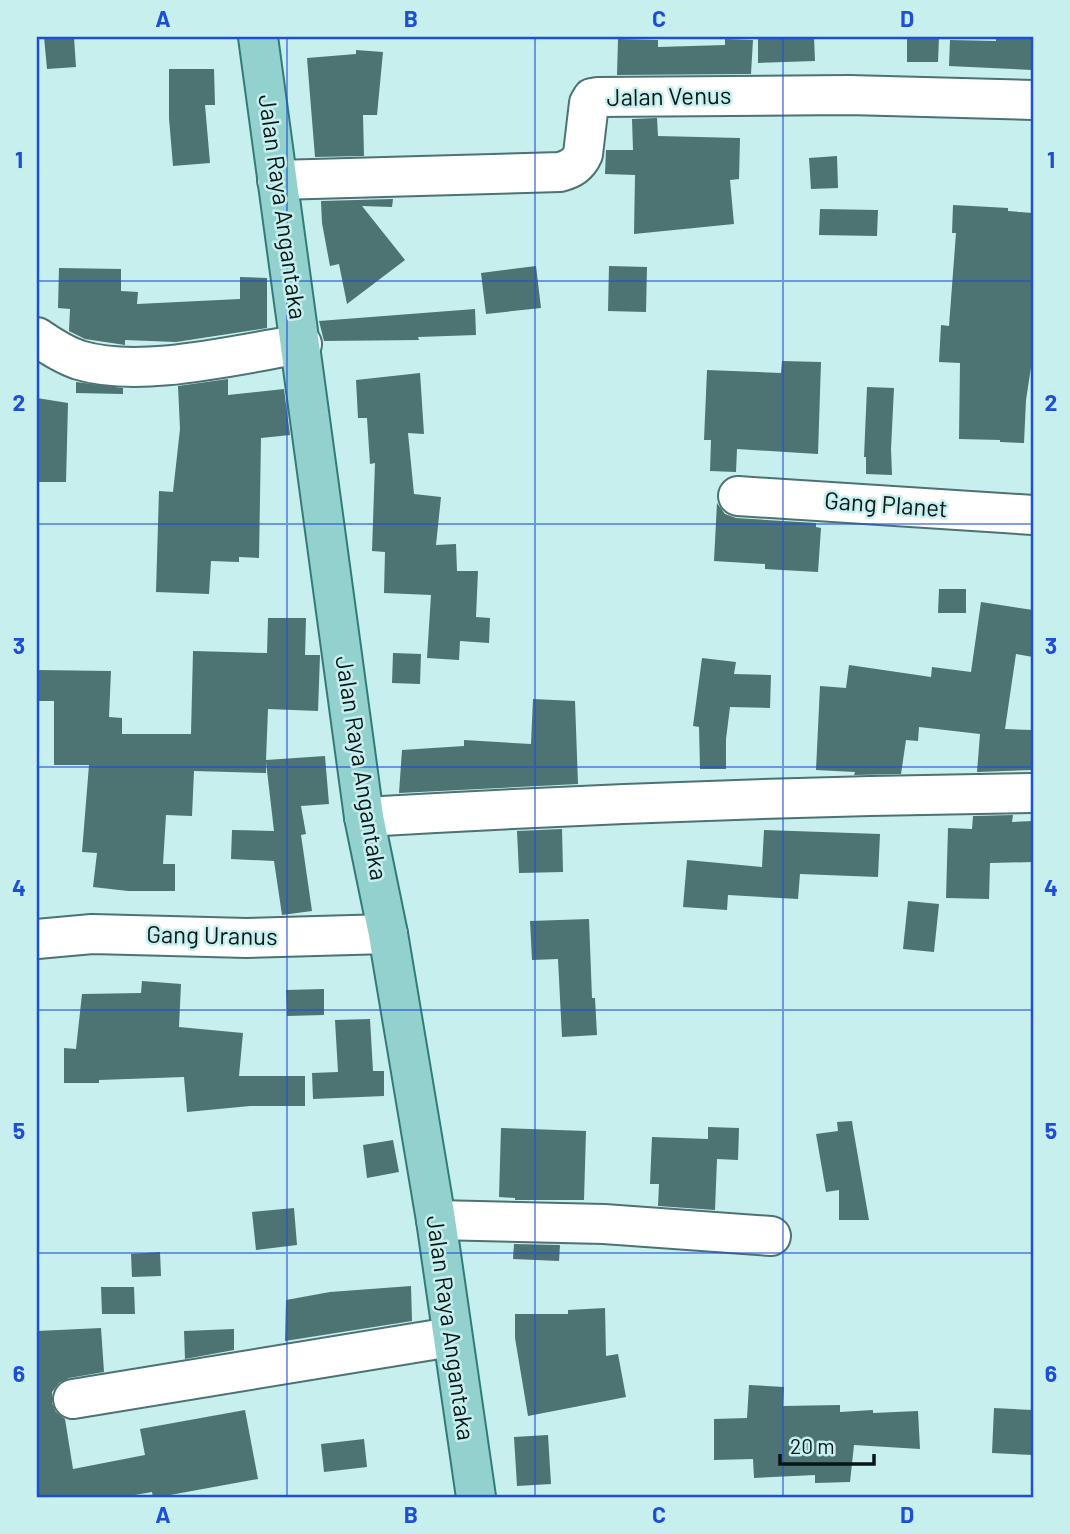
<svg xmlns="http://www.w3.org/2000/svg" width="1070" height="1534" font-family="Barlow,sans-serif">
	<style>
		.building { fill: #4d7372 }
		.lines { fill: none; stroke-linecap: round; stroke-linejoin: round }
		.minor-casing { stroke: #4c7271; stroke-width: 42 }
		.major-casing { stroke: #337b79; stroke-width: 42 }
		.minor { stroke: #fff; stroke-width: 38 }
		.major { stroke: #93d1cf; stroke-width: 38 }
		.grid { fill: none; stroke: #1d4ed8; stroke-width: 2; stroke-opacity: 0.55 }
		.labels { text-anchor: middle; stroke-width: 5; stroke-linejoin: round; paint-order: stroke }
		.street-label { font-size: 24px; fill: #071616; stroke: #c6efee }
		.neatline { fill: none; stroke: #1d4ed8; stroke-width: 2.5 }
		.grid-label { font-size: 23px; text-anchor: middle; font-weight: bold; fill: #1d4ed8 }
	</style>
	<rect width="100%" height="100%" fill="#c6efee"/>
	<path class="building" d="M 44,37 L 74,37 L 76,67 L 47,69 Z
		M 758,37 L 814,37 L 815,61 L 758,63 Z
		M 907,37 L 939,37 L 938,62 L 907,62 Z
		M 996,38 L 1033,39 L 1033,70 L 949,66 L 950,40 L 996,41 Z
		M 618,39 L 658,40 L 658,47 L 725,45 L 725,39 L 753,40 L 751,74 L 617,75 Z
		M 356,50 L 383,52 L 377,115 L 363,115 L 364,156 L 315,157 L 307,58 L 356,54 Z
		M 169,69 L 214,69 L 215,105 L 205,105 L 210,163 L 173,166 L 169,118 Z
		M 657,118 L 658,136 L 740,138 L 739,179 L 730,180 L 734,224 L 634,234 L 635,175 L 605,174 L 606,150 L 633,150 L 632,119 Z
		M 837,156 L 838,188 L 811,189 L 809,158 Z
		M 393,199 L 392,207 L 362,206 L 405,260 L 347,304 L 339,264 L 330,266 L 322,223 L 321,201 Z
		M 953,205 L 1008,208 L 1008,211 L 1033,213 L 1033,354 L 1026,400 L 1024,443 L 1000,442 L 1000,440 L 959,439 L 960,363 L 939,362 L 941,325 L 949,326 L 956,233 L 952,233 Z
		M 820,209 L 878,210 L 877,236 L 819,235 Z
		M 536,266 L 541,308 L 486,314 L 481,273 Z
		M 609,266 L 647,267 L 646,312 L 608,311 Z
		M 59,268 L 121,269 L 121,291 L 138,292 L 137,304 L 240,299 L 240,277 L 267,278 L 267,328 L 176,342 L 125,340 L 125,345 L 85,339 L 69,331 L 70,309 L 58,308 Z
		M 475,309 L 476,335 L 418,337 L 419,340 L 324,341 L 319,321 Z
		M 782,361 L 821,362 L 818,454 L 737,449 L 736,472 L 710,471 L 711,440 L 704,440 L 707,370 L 781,373 Z
		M 420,373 L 424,434 L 408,433 L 414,494 L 441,497 L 436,545 L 456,544 L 457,571 L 478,571 L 476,617 L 490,618 L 489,643 L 460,641 L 459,660 L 427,658 L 431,595 L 384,593 L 385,552 L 372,551 L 375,463 L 370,464 L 367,418 L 358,418 L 356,380 Z
		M 228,379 L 228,395 L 284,389 L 290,435 L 261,438 L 259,558 L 239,557 L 239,562 L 211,561 L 209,594 L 156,592 L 159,491 L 173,492 L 180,429 L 178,386 Z
		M 76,382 L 123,388 L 123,394 L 76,393 Z
		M 867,387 L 894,388 L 891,449 L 892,475 L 866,474 L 866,457 L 864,457 Z
		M 37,398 L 68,403 L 66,482 L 37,482 Z
		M 717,503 L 725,514 L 736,518 L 816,523 L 816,527 L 821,528 L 818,572 L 765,569 L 765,564 L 714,561 Z
		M 939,589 L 966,589 L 966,613 L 938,613 Z
		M 981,602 L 1033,610 L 1033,657 L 1016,654 L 1005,729 L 1033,730 L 1033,770 L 977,772 L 980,734 L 919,727 L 918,741 L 906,740 L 901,774 L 854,775 L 855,772 L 816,770 L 820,686 L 846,688 L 849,665 L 931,677 L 932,667 L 971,672 Z
		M 268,618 L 306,618 L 305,655 L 320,655 L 318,711 L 268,709 L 266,760 L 325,756 L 329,804 L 301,806 L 306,834 L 301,835 L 312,911 L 282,915 L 274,861 L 231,859 L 232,830 L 274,831 L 266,762 L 266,773 L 194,771 L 192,816 L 166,815 L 163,864 L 175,864 L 175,891 L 128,891 L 93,887 L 97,853 L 82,852 L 89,765 L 54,765 L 54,701 L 37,701 L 37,670 L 111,671 L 109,717 L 122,718 L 122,734 L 191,734 L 193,651 L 267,653 Z
		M 393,653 L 421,654 L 420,684 L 392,683 Z
		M 702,658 L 736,662 L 734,674 L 771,675 L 770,708 L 730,707 L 726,739 L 726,769 L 700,769 L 699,727 L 693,726 Z
		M 533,699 L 575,701 L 578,784 L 399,793 L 402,750 L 464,746 L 464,740 L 531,744 Z
		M 1013,815 L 1012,822 L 1033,821 L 1033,862 L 990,863 L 989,899 L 946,898 L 948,828 L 972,829 L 973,816 Z
		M 562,829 L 563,872 L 519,873 L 517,831 Z
		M 764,830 L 880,834 L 878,877 L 800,874 L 798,899 L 728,895 L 727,910 L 683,907 L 687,860 L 762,867 Z
		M 908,901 L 939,904 L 934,952 L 903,949 Z
		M 589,919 L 592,998 L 595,998 L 597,1035 L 562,1037 L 558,959 L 532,960 L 530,921 Z
		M 142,981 L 181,984 L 179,1027 L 243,1033 L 239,1076 L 305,1076 L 305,1106 L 250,1106 L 187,1112 L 184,1077 L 99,1080 L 99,1083 L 64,1083 L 64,1048 L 76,1049 L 82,994 L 141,993 Z
		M 324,989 L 324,1015 L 287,1016 L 286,990 Z
		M 370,1019 L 373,1071 L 384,1071 L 384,1096 L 313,1099 L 312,1073 L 338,1072 L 335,1020 Z
		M 852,1121 L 853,1128 L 869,1220 L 839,1220 L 839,1190 L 826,1192 L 816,1134 L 838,1131 L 837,1122 Z
		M 708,1127 L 739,1128 L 738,1160 L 717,1159 L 715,1210 L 658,1206 L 659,1184 L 650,1184 L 652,1137 L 708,1139 Z
		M 501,1128 L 586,1131 L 584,1200 L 515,1200 L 515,1198 L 499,1197 Z
		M 393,1140 L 399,1172 L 367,1178 L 363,1145 Z
		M 294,1208 L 297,1245 L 256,1250 L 252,1212 Z
		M 514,1244 L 560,1245 L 559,1261 L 513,1259 Z
		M 160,1252 L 161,1276 L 132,1277 L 131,1254 Z
		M 411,1286 L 412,1321 L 285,1341 L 286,1300 L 330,1292 Z
		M 101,1287 L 134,1287 L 135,1314 L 102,1314 Z
		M 605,1308 L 606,1356 L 618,1354 L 626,1397 L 528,1416 L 515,1338 L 515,1314 L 568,1314 L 568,1310 Z
		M 101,1328 L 104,1372 L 69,1378 L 59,1383 L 52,1392 L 52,1403 L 56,1412 L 65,1419 L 73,1469 L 145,1455 L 140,1429 L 245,1410 L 258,1479 L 159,1497 L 153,1497 L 152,1492 L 123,1497 L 37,1497 L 37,1331 Z
		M 234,1329 L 234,1350 L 185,1359 L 184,1331 Z
		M 749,1385 L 784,1387 L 783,1406 L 840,1405 L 840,1412 L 873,1410 L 873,1413 L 918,1411 L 920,1449 L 854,1445 L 850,1482 L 815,1483 L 815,1475 L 754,1478 L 753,1459 L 714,1460 L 714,1419 L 747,1418 Z
		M 994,1408 L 1033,1410 L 1033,1455 L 992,1453 Z
		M 548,1435 L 551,1484 L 517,1486 L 514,1437 Z
		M 364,1439 L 367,1467 L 324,1472 L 321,1444 Z"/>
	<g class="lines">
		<defs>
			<path id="minor" d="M 277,180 L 560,172 C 571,169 578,165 583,154 L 589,103 L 592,98 L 598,97 L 849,95 L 1033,100
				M 37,337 C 50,346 64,355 79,360 C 141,379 238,354 302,344
				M 738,496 L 1033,515
				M 364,817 C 587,804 810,796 1033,793
				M 37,939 L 92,934 L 247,938 L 388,934
				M 436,1220 L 604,1224 L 771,1236
				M 73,1399 L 451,1337"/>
			<path id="major" d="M 258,37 L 364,817 L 388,934 L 436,1220 L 476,1497"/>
		</defs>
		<use href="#minor" class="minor-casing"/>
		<use href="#major" class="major-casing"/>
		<use href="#minor" class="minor"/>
		<use href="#major" class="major"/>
	</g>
	<path class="grid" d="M 287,37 L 287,1497M 535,37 L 535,1497M 783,37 L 783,1497M 37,281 L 1033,281M 37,524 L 1033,524M 37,767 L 1033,767M 37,1010 L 1033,1010M 37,1253 L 1033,1253"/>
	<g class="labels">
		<g class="street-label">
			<text transform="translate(669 97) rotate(-1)" y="8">Jalan Venus</text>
			<text transform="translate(282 207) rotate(82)" y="8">Jalan Raya Angantaka</text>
			<text transform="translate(886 505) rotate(4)" y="8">Gang Planet</text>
			<text transform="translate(361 768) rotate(81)" y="8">Jalan Raya Angantaka</text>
			<text transform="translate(212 936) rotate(1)" y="8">Gang Uranus</text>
			<text transform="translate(450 1328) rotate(82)" y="8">Jalan Raya Angantaka</text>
		</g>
	</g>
	<rect width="1070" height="1534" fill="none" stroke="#c6efee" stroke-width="77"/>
	<path d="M780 1454v10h94v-10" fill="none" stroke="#071616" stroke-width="3.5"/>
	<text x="790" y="1454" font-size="21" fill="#071616" stroke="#c6efee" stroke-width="5" paint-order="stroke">20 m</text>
	<rect x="38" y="38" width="994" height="1458" class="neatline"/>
	<g class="grid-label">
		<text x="163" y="27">A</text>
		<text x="411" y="27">B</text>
		<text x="659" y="27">C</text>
		<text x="907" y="27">D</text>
		<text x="19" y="168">1</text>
		<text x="1051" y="168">1</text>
		<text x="19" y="411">2</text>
		<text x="1051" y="411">2</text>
		<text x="19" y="654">3</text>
		<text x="1051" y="654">3</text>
		<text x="19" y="896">4</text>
		<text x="1051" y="896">4</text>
		<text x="19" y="1139">5</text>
		<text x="1051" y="1139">5</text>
		<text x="19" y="1382">6</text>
		<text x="1051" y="1382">6</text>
		<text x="163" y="1523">A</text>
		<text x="411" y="1523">B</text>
		<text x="659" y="1523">C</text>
		<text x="907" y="1523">D</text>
	</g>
</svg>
